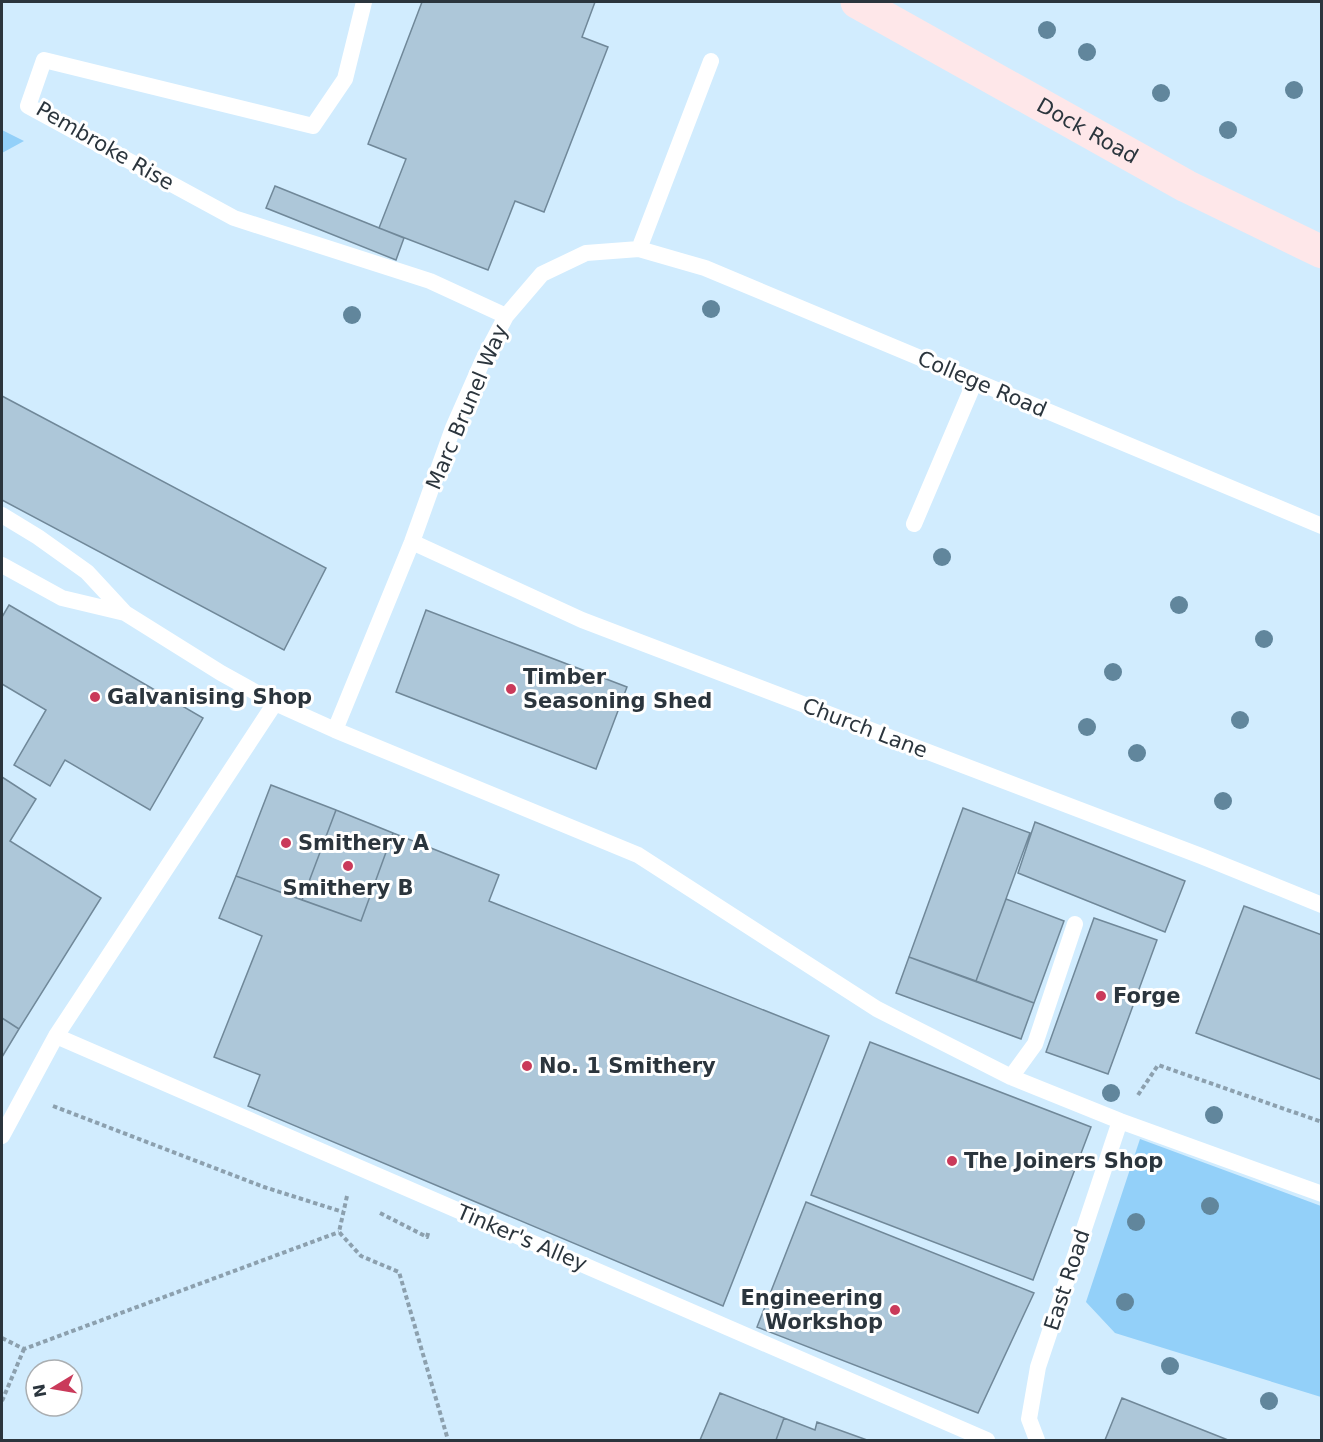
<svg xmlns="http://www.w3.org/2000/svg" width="1323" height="1442" font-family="'DejaVu Sans',sans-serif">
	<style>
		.green { fill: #93d0f9 }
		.building { fill: #adc7d9; stroke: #708899; stroke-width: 1.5 }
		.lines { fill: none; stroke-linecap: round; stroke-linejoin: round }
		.path { stroke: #8ca0ae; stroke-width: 4; stroke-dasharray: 4.5 3; stroke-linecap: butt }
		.lane { stroke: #fff; stroke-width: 16 }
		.secondary { stroke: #fee7e9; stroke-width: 33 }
		.tree { fill: #61869c }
		.poi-dot { fill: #ca3a5a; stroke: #fff; stroke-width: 2 }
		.labels { text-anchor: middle; stroke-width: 6; stroke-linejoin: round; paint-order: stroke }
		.street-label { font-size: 21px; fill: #2b353d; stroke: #fff }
		.poi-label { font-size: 21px; font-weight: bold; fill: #2b353d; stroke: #fff; text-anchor: start }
	</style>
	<rect width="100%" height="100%" fill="#d1ecfe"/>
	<path class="green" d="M 2,130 L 24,141 L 2,153 Z
		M 1140,1139 L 1321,1206 L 1321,1397 L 1115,1333 L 1086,1302 Z"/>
	<path class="building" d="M 422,2 L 595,2 L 582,37 L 608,47 L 544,212 L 515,201 L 488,270 L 379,228 L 406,159 L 368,144 Z
		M 275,186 L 404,238 L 396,260 L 266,208 Z
		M 2,396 L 326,568 L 284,650 L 2,500 Z
		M 9,605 L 203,718 L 150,810 L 65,760 L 50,786 L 14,765 L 46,710 L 2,684 L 2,617 Z
		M 426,610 L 627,687 L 596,769 L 396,692 Z
		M 2,777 L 36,799 L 10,841 L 101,898 L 19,1029 L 2,1018 Z
		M 271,785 L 336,810 L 302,900 L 236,876 Z
		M 963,808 L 1030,833 L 976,981 L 909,957 Z
		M 336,810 L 393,833 L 361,921 L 302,900 Z
		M 1035,822 L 1185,881 L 1165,932 L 1018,873 Z
		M 393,833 L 499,875 L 489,901 L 829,1036 L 723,1306 L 248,1106 L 260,1075 L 214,1057 L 262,936 L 219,918 L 236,876 L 361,921 Z
		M 1006,899 L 1064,921 L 1034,1003 L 976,981 Z
		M 1244,906 L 1322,935 L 1322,1080 L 1196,1033 Z
		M 1094,918 L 1157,940 L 1108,1074 L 1046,1052 Z
		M 909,957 L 1034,1003 L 1021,1039 L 896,993 Z
		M 2,1018 L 19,1029 L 2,1057 Z
		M 870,1042 L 1091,1127 L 1033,1280 L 811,1195 Z
		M 806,1202 L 1034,1293 L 978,1413 L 757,1327 Z
		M 720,1393 L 784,1418 L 776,1440 L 700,1440 Z
		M 1122,1398 L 1228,1440 L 1105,1440 Z
		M 784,1418 L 815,1430 L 817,1422 L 867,1440 L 776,1440 Z"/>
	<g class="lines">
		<path class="path" d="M 1138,1095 L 1158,1065 L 1322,1122
			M 53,1106 L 264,1187 L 343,1212
			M 347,1196 L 339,1232 L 361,1256 L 399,1272 L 448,1440
			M 380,1213 L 427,1237 L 429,1230
			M 2,1338 L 24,1349 L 339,1232
			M 2,1401 L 24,1349"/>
		<path class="lane" d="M 364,2 L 345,79 L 313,126 L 44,60 L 28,106 L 234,218 L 430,281 L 506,316
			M 639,249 L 705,268 L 1322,526
			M 2,515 L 38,537 L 87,572 L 125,613 L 221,673 L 275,703 L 335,730 L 638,855 L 877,1009 L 1011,1077 L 1120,1121 L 1322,1194
			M 914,524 L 975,381
			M 412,542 L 582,620 L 1201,856 L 1322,905
			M 2,565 L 62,598 L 125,613
			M 335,730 L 412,542 L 453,428 L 483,360 L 506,316 L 542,274 L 586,253 L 639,249 L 711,61
			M 56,1036 L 987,1440
			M 1011,1077 L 1035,1044 L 1075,924
			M 2,1136 L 56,1036 L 275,703
			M 1037,1440 L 1029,1419 L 1038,1367 L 1120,1121"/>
		<path class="secondary" id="s1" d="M 857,2 L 1186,186 L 1322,252"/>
	</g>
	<g class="tree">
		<circle cx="1047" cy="30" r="9"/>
		<circle cx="1087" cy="52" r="9"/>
		<circle cx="1294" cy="90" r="9"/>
		<circle cx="1161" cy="93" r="9"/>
		<circle cx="1228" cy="130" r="9"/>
		<circle cx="711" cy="309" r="9"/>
		<circle cx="352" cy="315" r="9"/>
		<circle cx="942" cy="557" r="9"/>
		<circle cx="1179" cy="605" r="9"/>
		<circle cx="1264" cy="639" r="9"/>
		<circle cx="1113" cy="672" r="9"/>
		<circle cx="1240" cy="720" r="9"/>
		<circle cx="1087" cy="727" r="9"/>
		<circle cx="1137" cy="753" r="9"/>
		<circle cx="1223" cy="801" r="9"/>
		<circle cx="1111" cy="1093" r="9"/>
		<circle cx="1214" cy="1115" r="9"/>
		<circle cx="1210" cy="1206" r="9"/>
		<circle cx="1136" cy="1222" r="9"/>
		<circle cx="1125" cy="1302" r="9"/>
		<circle cx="1170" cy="1366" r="9"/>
		<circle cx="1269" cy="1401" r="9"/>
	</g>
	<g class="poi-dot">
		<circle cx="511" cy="689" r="6"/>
		<circle cx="95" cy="697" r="6"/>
		<circle cx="286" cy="843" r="6"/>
		<circle cx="348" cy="866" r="6"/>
		<circle cx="1101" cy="996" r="6"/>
		<circle cx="527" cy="1066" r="6"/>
		<circle cx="952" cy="1161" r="6"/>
		<circle cx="895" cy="1310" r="6"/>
	</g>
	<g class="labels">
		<g class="street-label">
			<text dy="7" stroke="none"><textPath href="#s1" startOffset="264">Dock Road</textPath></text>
			<text transform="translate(105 146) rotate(30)" y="7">Pembroke Rise</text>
			<text transform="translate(982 384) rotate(23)" y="7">College Road</text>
			<text transform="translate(467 407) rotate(-67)" y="7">Marc Brunel Way</text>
			<text transform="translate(865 728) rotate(21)" y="7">Church Lane</text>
			<text transform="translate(522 1238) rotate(23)" y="7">Tinker's Alley</text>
			<text transform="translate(1067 1280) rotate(-72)" y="7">East Road</text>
		</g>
		<g class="poi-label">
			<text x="523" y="684">Timber<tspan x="523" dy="24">Seasoning Shed</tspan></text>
			<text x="107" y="704">Galvanising Shop</text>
			<text x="298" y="850">Smithery A</text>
			<text x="348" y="895" text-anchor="middle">Smithery B</text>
			<text x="1113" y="1003">Forge</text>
			<text x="539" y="1073">No. 1 Smithery</text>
			<text x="964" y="1168">The Joiners Shop</text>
			<text x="883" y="1305" text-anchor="end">Engineering<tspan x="883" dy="24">Workshop</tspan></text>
		</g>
	</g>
	<rect width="1323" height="1442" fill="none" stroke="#2b353d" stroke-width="6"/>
	<g transform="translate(54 1388) rotate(259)"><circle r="28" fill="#ffffff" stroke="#aaaeb1" stroke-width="1.5"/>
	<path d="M0-4.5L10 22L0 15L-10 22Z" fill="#ca3a5a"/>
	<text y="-9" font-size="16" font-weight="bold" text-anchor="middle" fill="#2b353d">N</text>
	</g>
</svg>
